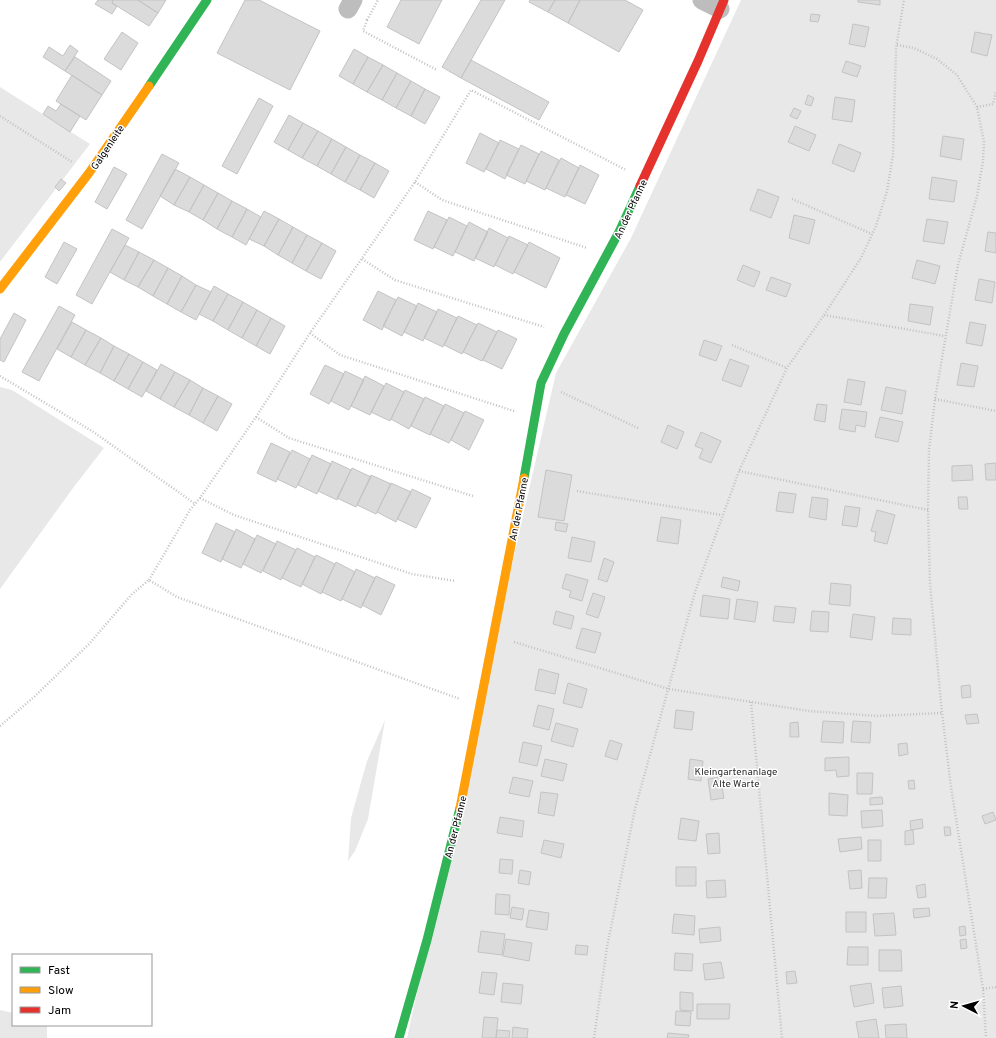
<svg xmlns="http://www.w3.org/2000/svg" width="996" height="1038" font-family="Overpass,sans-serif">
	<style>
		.green { fill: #e8e8e8 }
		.building { fill: #dbdbdb; stroke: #c3c3c3 }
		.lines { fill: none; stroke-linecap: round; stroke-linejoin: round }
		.path { stroke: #c2c2c2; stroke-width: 2.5; stroke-dasharray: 1 2; stroke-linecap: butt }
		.street { stroke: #bdbdbd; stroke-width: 19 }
		.fast { stroke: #30b455; stroke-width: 9 }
		.slow { stroke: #ff9f0a; stroke-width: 9 }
		.jam { stroke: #e5322d; stroke-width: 9 }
		.labels { text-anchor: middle; stroke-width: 3; stroke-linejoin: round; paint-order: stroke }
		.street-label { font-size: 10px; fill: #000; stroke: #fff }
		.park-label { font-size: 10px; fill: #2c2c2c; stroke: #fff }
	</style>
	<rect width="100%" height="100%" fill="#fff"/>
	<path class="green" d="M 741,0 L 996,0 L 996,1038 L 407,1038 L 524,511 L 556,373 L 631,238 Z
		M 0,87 L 90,144 L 0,262 Z
		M 0,387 L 12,390 L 104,448 L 73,488 L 0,589 Z
		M 385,720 L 368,819 L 355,851 L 348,861 L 351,818 L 367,761 Z
		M 0,1010 L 13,1013 L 13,1025 L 47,1025 L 47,1038 L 0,1038 Z"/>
	<path class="building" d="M 98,0 L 113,0 L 112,3 L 117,6 L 112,14 L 95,4 Z
		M 113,0 L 138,0 L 158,13 L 149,26 L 112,3 Z
		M 138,0 L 166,0 L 158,13 Z
		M 245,0 L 259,0 L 320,31 L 290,90 L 217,53 Z
		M 401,0 L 442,0 L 419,44 L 387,27 Z
		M 481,0 L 505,0 L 461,78 L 442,67 Z
		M 530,0 L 555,0 L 548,12 L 529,2 Z
		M 555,0 L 580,0 L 568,23 L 548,12 Z
		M 580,0 L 625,0 L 643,10 L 619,52 L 568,23 Z
		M 858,0 L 880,0 L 880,5 L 858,2 Z
		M 811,14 L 820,15 L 818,22 L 810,21 Z
		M 853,24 L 869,27 L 865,47 L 849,44 Z
		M 122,32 L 138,43 L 121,70 L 104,59 Z
		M 975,32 L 992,35 L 987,56 L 971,52 Z
		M 70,45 L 78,51 L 65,71 L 43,57 L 49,47 L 63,56 Z
		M 354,49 L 368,57 L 353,84 L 339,76 Z
		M 75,57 L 111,81 L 102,95 L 65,71 Z
		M 368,57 L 383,65 L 367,92 L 353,84 Z
		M 471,60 L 549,102 L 539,120 L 461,78 Z
		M 846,61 L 861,66 L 857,77 L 842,72 Z
		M 383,65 L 397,73 L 382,100 L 367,92 Z
		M 397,73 L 411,81 L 396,108 L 382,100 Z
		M 72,75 L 102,95 L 86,120 L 56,101 Z
		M 411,81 L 425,89 L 411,116 L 396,108 Z
		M 425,89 L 440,97 L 425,124 L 411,116 Z
		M 808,95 L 814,98 L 811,106 L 805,104 Z
		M 835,97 L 855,100 L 852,122 L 832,119 Z
		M 259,98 L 273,106 L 237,174 L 222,166 Z
		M 61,104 L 80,116 L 70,132 L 43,114 L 48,106 L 56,111 Z
		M 794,108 L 801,111 L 797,119 L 790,116 Z
		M 289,115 L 303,123 L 288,150 L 274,142 Z
		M 303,123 L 318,131 L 302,158 L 288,150 Z
		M 795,126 L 816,135 L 809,151 L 788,142 Z
		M 318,131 L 332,139 L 317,166 L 302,158 Z
		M 480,133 L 499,143 L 484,172 L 466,163 Z
		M 943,136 L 964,139 L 961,160 L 940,156 Z
		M 332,139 L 346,147 L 331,174 L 317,166 Z
		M 500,140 L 519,149 L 505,179 L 486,169 Z
		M 839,144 L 861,153 L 854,172 L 832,163 Z
		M 521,145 L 539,154 L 525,184 L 506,175 Z
		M 346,147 L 360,155 L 345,182 L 331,174 Z
		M 541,151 L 559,160 L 545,190 L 526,181 Z
		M 162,154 L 179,163 L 142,229 L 126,220 Z
		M 360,155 L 375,163 L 360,190 L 345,182 Z
		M 561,158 L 579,168 L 565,197 L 546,188 Z
		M 375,163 L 389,171 L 374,198 L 360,190 Z
		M 580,165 L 599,175 L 585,204 L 566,195 Z
		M 114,167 L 127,174 L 107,209 L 95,202 Z
		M 175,169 L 190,177 L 174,205 L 160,196 Z
		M 190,177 L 204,185 L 189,212 L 174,205 Z
		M 932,177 L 957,181 L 954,202 L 929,199 Z
		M 61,179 L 66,183 L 59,191 L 55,187 Z
		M 204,185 L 218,193 L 203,220 L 189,212 Z
		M 758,189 L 779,197 L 771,218 L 750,210 Z
		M 218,193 L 232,201 L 217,229 L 203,220 Z
		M 232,201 L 247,209 L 232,237 L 217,229 Z
		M 247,209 L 261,217 L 246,245 L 232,237 Z
		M 264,211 L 279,219 L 264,246 L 249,239 Z
		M 428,211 L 447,220 L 433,249 L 414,240 Z
		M 794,215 L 815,220 L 809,244 L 789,238 Z
		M 449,217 L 467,226 L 453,256 L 434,247 Z
		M 279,219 L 293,227 L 278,255 L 264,246 Z
		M 927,219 L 948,222 L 944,244 L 923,241 Z
		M 469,222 L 488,232 L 474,261 L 455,252 Z
		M 293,227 L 307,235 L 292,263 L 278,255 Z
		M 489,228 L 508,238 L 494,267 L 475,258 Z
		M 112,229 L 129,238 L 92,304 L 76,295 Z
		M 988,232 L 996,233 L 996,253 L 985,251 Z
		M 307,235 L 322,243 L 306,271 L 292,263 Z
		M 509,236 L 528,245 L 513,274 L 495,265 Z
		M 64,242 L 77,249 L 57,284 L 45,277 Z
		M 529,242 L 560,258 L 546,288 L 514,272 Z
		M 322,243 L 336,251 L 321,279 L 306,271 Z
		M 125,245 L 139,252 L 124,280 L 110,272 Z
		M 139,252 L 154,260 L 138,287 L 124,280 Z
		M 154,260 L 168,268 L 153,296 L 138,287 Z
		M 917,260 L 940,266 L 935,284 L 912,278 Z
		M 743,265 L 760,272 L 754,287 L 737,280 Z
		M 168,268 L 182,276 L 167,304 L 153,296 Z
		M 182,276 L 196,285 L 181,312 L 167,304 Z
		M 771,277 L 791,284 L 786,297 L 766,290 Z
		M 979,279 L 995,282 L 992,303 L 975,300 Z
		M 196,285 L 211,292 L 196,320 L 181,312 Z
		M 214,286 L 228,294 L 213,321 L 199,314 Z
		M 378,291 L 396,300 L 382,330 L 363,320 Z
		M 228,294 L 243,302 L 228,330 L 213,321 Z
		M 398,297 L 417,306 L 402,336 L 383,326 Z
		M 243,302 L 257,310 L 242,338 L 228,330 Z
		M 418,303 L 437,312 L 423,341 L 404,332 Z
		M 910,304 L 933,307 L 930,325 L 908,321 Z
		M 59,306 L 75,315 L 39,381 L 22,372 Z
		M 438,309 L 457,318 L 443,347 L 424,338 Z
		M 257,310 L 271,318 L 256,346 L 242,338 Z
		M 14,313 L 26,320 L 4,362 L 0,360 L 0,339 Z
		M 458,316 L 477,325 L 462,354 L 444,345 Z
		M 271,318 L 285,326 L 270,354 L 256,346 Z
		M 72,322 L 86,330 L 71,357 L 57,349 Z
		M 970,322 L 986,325 L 982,346 L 966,343 Z
		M 478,323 L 497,332 L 482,361 L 463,352 Z
		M 86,330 L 101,338 L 85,365 L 71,357 Z
		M 498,330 L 517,339 L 502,369 L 483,360 Z
		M 101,338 L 114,346 L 100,373 L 85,365 Z
		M 704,340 L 722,346 L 716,361 L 699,355 Z
		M 114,346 L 129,354 L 114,381 L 100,373 Z
		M 129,354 L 143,362 L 128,389 L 114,381 Z
		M 730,359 L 749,366 L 741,387 L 722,380 Z
		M 143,362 L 157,370 L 142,397 L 128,389 Z
		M 961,363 L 978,366 L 974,387 L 957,385 Z
		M 161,364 L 175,372 L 160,399 L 146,391 Z
		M 325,365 L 344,374 L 329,404 L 310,394 Z
		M 345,371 L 364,380 L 349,410 L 331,401 Z
		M 175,372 L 190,380 L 174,407 L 160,399 Z
		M 365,376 L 384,386 L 370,415 L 351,406 Z
		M 848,379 L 865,382 L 861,405 L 844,402 Z
		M 190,380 L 203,388 L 189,415 L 174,407 Z
		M 386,383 L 404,392 L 390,421 L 371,412 Z
		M 886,387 L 906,391 L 902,414 L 881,410 Z
		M 203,388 L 218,396 L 203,423 L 189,415 Z
		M 405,390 L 424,399 L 409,429 L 391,419 Z
		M 218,396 L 232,404 L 217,431 L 203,423 Z
		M 425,397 L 444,406 L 430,435 L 411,426 Z
		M 445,404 L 464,413 L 449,443 L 430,434 Z
		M 817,404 L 827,405 L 825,422 L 814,420 Z
		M 842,409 L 867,412 L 865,427 L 856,425 L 855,432 L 839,429 Z
		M 465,411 L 484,420 L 469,450 L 451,440 Z
		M 880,417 L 903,422 L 898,442 L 875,437 Z
		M 668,425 L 684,432 L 677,449 L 661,442 Z
		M 701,432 L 721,441 L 711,463 L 699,458 L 703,449 L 695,446 Z
		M 271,443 L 290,452 L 276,482 L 257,473 Z
		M 292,450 L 310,459 L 296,488 L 277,479 Z
		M 312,455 L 331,464 L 317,494 L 298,485 Z
		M 332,461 L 351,470 L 337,500 L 318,491 Z
		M 996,463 L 996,480 L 986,480 L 985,464 Z
		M 972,465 L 973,480 L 952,481 L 952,466 Z
		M 352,468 L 371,477 L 356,507 L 337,498 Z
		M 546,470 L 572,475 L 564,521 L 538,517 Z
		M 371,475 L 391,484 L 376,514 L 357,505 Z
		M 391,483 L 411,492 L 396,522 L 377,512 Z
		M 412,489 L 431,498 L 416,528 L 397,519 Z
		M 779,492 L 796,494 L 793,513 L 776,511 Z
		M 812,497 L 828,499 L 826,520 L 809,517 Z
		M 958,497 L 967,497 L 968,509 L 959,509 Z
		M 845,506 L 860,508 L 857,527 L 842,525 Z
		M 877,510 L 895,515 L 887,544 L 874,541 L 876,532 L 871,531 Z
		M 661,517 L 681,520 L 678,544 L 657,541 Z
		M 556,522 L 568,524 L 566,532 L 555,530 Z
		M 216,523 L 235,532 L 221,562 L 202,553 Z
		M 236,529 L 255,539 L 241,568 L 222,559 Z
		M 257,535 L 276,544 L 261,573 L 243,564 Z
		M 572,537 L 595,542 L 591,562 L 568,558 Z
		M 277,541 L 296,550 L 281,580 L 263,571 Z
		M 297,548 L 315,557 L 301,587 L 282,578 Z
		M 316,555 L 335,564 L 321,594 L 302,584 Z
		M 604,558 L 614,562 L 607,582 L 598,579 Z
		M 336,562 L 355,572 L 341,601 L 322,592 Z
		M 356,569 L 375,578 L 361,608 L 342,599 Z
		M 566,574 L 588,580 L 582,601 L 569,597 L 571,591 L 562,588 Z
		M 376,576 L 395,585 L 381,615 L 362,605 Z
		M 723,577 L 740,581 L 738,591 L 721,587 Z
		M 831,583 L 851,585 L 850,606 L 829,604 Z
		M 593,593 L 605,597 L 598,618 L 586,614 Z
		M 703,595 L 730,599 L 728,619 L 700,616 Z
		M 737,599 L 758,602 L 755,622 L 734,619 Z
		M 775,606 L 796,608 L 794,623 L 773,621 Z
		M 556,611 L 574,616 L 571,629 L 553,624 Z
		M 812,611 L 829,612 L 828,632 L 810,631 Z
		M 853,614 L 875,617 L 872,640 L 850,637 Z
		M 893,618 L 911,619 L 911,635 L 892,634 Z
		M 582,628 L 601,633 L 595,653 L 576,648 Z
		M 539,669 L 559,674 L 555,694 L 535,690 Z
		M 568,683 L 587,689 L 582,708 L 563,703 Z
		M 970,685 L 971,697 L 962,698 L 961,686 Z
		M 538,705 L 554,709 L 549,730 L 533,726 Z
		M 676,710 L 694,712 L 692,730 L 674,728 Z
		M 977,714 L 979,723 L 967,724 L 965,715 Z
		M 823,721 L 844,722 L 843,743 L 821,742 Z
		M 853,721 L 871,722 L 870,743 L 851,742 Z
		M 798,722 L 799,737 L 790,737 L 790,723 Z
		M 556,723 L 578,729 L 573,747 L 551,741 Z
		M 610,740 L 622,744 L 617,760 L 605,756 Z
		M 523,742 L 542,746 L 537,766 L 519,762 Z
		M 907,743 L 908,754 L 899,756 L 898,744 Z
		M 849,757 L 849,776 L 837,777 L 836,770 L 825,771 L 825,758 Z
		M 545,759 L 567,764 L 563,781 L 541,776 Z
		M 690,759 L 703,761 L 701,781 L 688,779 Z
		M 857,773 L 873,773 L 872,794 L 857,794 Z
		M 513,777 L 533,781 L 529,797 L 509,793 Z
		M 720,777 L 724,798 L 711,800 L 708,779 Z
		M 914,780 L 915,789 L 909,789 L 908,781 Z
		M 541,792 L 558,794 L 554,816 L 538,813 Z
		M 829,793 L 848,795 L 847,816 L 829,815 Z
		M 882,797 L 883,804 L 870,805 L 870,798 Z
		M 882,810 L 883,826 L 862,828 L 861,811 Z
		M 993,812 L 996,820 L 985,824 L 982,816 Z
		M 500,817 L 524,821 L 522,837 L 497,833 Z
		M 681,818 L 699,821 L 696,841 L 678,839 Z
		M 922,819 L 923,828 L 911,830 L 910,821 Z
		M 944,827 L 950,827 L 951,835 L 945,836 Z
		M 913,830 L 914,844 L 905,845 L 905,831 Z
		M 719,833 L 720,853 L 708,854 L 706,834 Z
		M 861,837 L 862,849 L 840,852 L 838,839 Z
		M 544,840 L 564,844 L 561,858 L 541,853 Z
		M 868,840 L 881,840 L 881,861 L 868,861 Z
		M 500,859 L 513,860 L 512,874 L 499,873 Z
		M 676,867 L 696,867 L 696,886 L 676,886 Z
		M 520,870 L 531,872 L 529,885 L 518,883 Z
		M 861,870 L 862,888 L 850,889 L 848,871 Z
		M 869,878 L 887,878 L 886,898 L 868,898 Z
		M 725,880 L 726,897 L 707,898 L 706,881 Z
		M 925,884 L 926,897 L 918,898 L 916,886 Z
		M 496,894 L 510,895 L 509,915 L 495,914 Z
		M 512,907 L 524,909 L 522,920 L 510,918 Z
		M 929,908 L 930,916 L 914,918 L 913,909 Z
		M 529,910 L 549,913 L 547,930 L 526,927 Z
		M 846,912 L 866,912 L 866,932 L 846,932 Z
		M 894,913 L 896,935 L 875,936 L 873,914 Z
		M 674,914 L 695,916 L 694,935 L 672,933 Z
		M 965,926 L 966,935 L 960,936 L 959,927 Z
		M 720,927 L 721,941 L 700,943 L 699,929 Z
		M 481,931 L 505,934 L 502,955 L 478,952 Z
		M 506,939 L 532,943 L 529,961 L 503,956 Z
		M 966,939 L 967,948 L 961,949 L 960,940 Z
		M 576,945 L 588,946 L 587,955 L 575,954 Z
		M 848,947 L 868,947 L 868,965 L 847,965 Z
		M 879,950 L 901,950 L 902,971 L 879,971 Z
		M 675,953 L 693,954 L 692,971 L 674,970 Z
		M 721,962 L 724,978 L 705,980 L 703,964 Z
		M 795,971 L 797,983 L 787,984 L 786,972 Z
		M 482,972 L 497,973 L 494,995 L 479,993 Z
		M 503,983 L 523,985 L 521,1004 L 501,1002 Z
		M 871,983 L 874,1003 L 854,1007 L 850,986 Z
		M 901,986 L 903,1006 L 884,1008 L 882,988 Z
		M 680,992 L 693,993 L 693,1011 L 680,1010 Z
		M 697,1004 L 730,1004 L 729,1019 L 697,1019 Z
		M 676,1011 L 691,1012 L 690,1026 L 675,1025 Z
		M 484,1017 L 498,1018 L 496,1038 L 482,1038 Z
		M 876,1019 L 879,1038 L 859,1038 L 856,1022 Z
		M 906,1024 L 907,1038 L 886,1038 L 885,1025 Z
		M 513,1027 L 528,1029 L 527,1038 L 512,1038 Z
		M 497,1030 L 510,1031 L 509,1038 L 496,1038 Z
		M 668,1033 L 689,1035 L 688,1038 L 667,1038 Z"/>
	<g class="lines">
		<path class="path" d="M 367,20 L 363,31 L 437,70
			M 367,20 L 378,0
			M 897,45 L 914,48 L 937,59 L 957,75 L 977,107 L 984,142 L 983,161 L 977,196 L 958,265 L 935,399 L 929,450 L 928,510 L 930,584 L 942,713 L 951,787 L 983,989 L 986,1038
			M 977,107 L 993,104 L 996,92
			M 0,116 L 72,162
			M 415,182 L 442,200 L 587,248
			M 792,199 L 872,234
			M 362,259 L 395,280 L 544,327
			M 824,315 L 945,336
			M 310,333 L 340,355 L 514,411
			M 732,345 L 787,368
			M 0,376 L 92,431 L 194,503
			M 561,392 L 638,428
			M 935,399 L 996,411
			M 256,417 L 289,438 L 473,496
			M 739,471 L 928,510
			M 577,491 L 722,515
			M 200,498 L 234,515 L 412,574 L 455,581
			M 149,580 L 190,510 L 200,498 L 256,417 L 310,333 L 415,182 L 471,90 L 626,170
			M 514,642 L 669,689 L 809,711 L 877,716 L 942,713
			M 751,702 L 782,1038
			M 0,726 L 34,697 L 89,644 L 132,594 L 149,580 L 177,597 L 460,699
			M 983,989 L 996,987
			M 594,1038 L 607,947 L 635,809 L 695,592 L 739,471 L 787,368 L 824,315 L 861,258 L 876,226 L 887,191 L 893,155 L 896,48 L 904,0"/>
		<path class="street" d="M 702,0 L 720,9
			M 348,9 L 353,0"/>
		<path class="fast" d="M 149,86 L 207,0
			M 524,478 L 541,383 L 564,334 L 619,232 L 640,186
			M 399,1038 L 427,940 L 460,808"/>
		<path class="slow" d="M 0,289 L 89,173 L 149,86
			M 460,808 L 524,478"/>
		<path class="jam" d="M 640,186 L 698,61 L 724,0"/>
	</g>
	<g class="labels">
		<g class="street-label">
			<text transform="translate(107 147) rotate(-56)" y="4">Galgenleite</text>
			<text transform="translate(630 209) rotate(-65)" y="4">An der Pfanne</text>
			<text transform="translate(518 509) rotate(-79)" y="4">An der Pfanne</text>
			<text transform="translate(455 827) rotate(-76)" y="4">An der Pfanne</text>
		</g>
		<g class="park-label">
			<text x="736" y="775">Kleingartenanlage<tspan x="736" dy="12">Alte Warte</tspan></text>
		</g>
	</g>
	<rect x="12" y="954" width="140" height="72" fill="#ffffff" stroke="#999999"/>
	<rect x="20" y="967" width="20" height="6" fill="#30b455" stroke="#999999"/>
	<text x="48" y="974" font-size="12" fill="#000000">Fast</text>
	<rect x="20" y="987" width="20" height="6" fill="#ff9f0a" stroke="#999999"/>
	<text x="48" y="994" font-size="12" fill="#000000">Slow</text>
	<rect x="20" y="1007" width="20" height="6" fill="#e5322d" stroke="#999999"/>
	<text x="48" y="1014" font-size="12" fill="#000000">Jam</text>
	<g transform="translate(964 1006) rotate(276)" stroke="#ffffff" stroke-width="3" paint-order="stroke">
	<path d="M0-3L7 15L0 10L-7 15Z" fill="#000000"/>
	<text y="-6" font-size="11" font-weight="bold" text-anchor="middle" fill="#000000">N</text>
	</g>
</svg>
